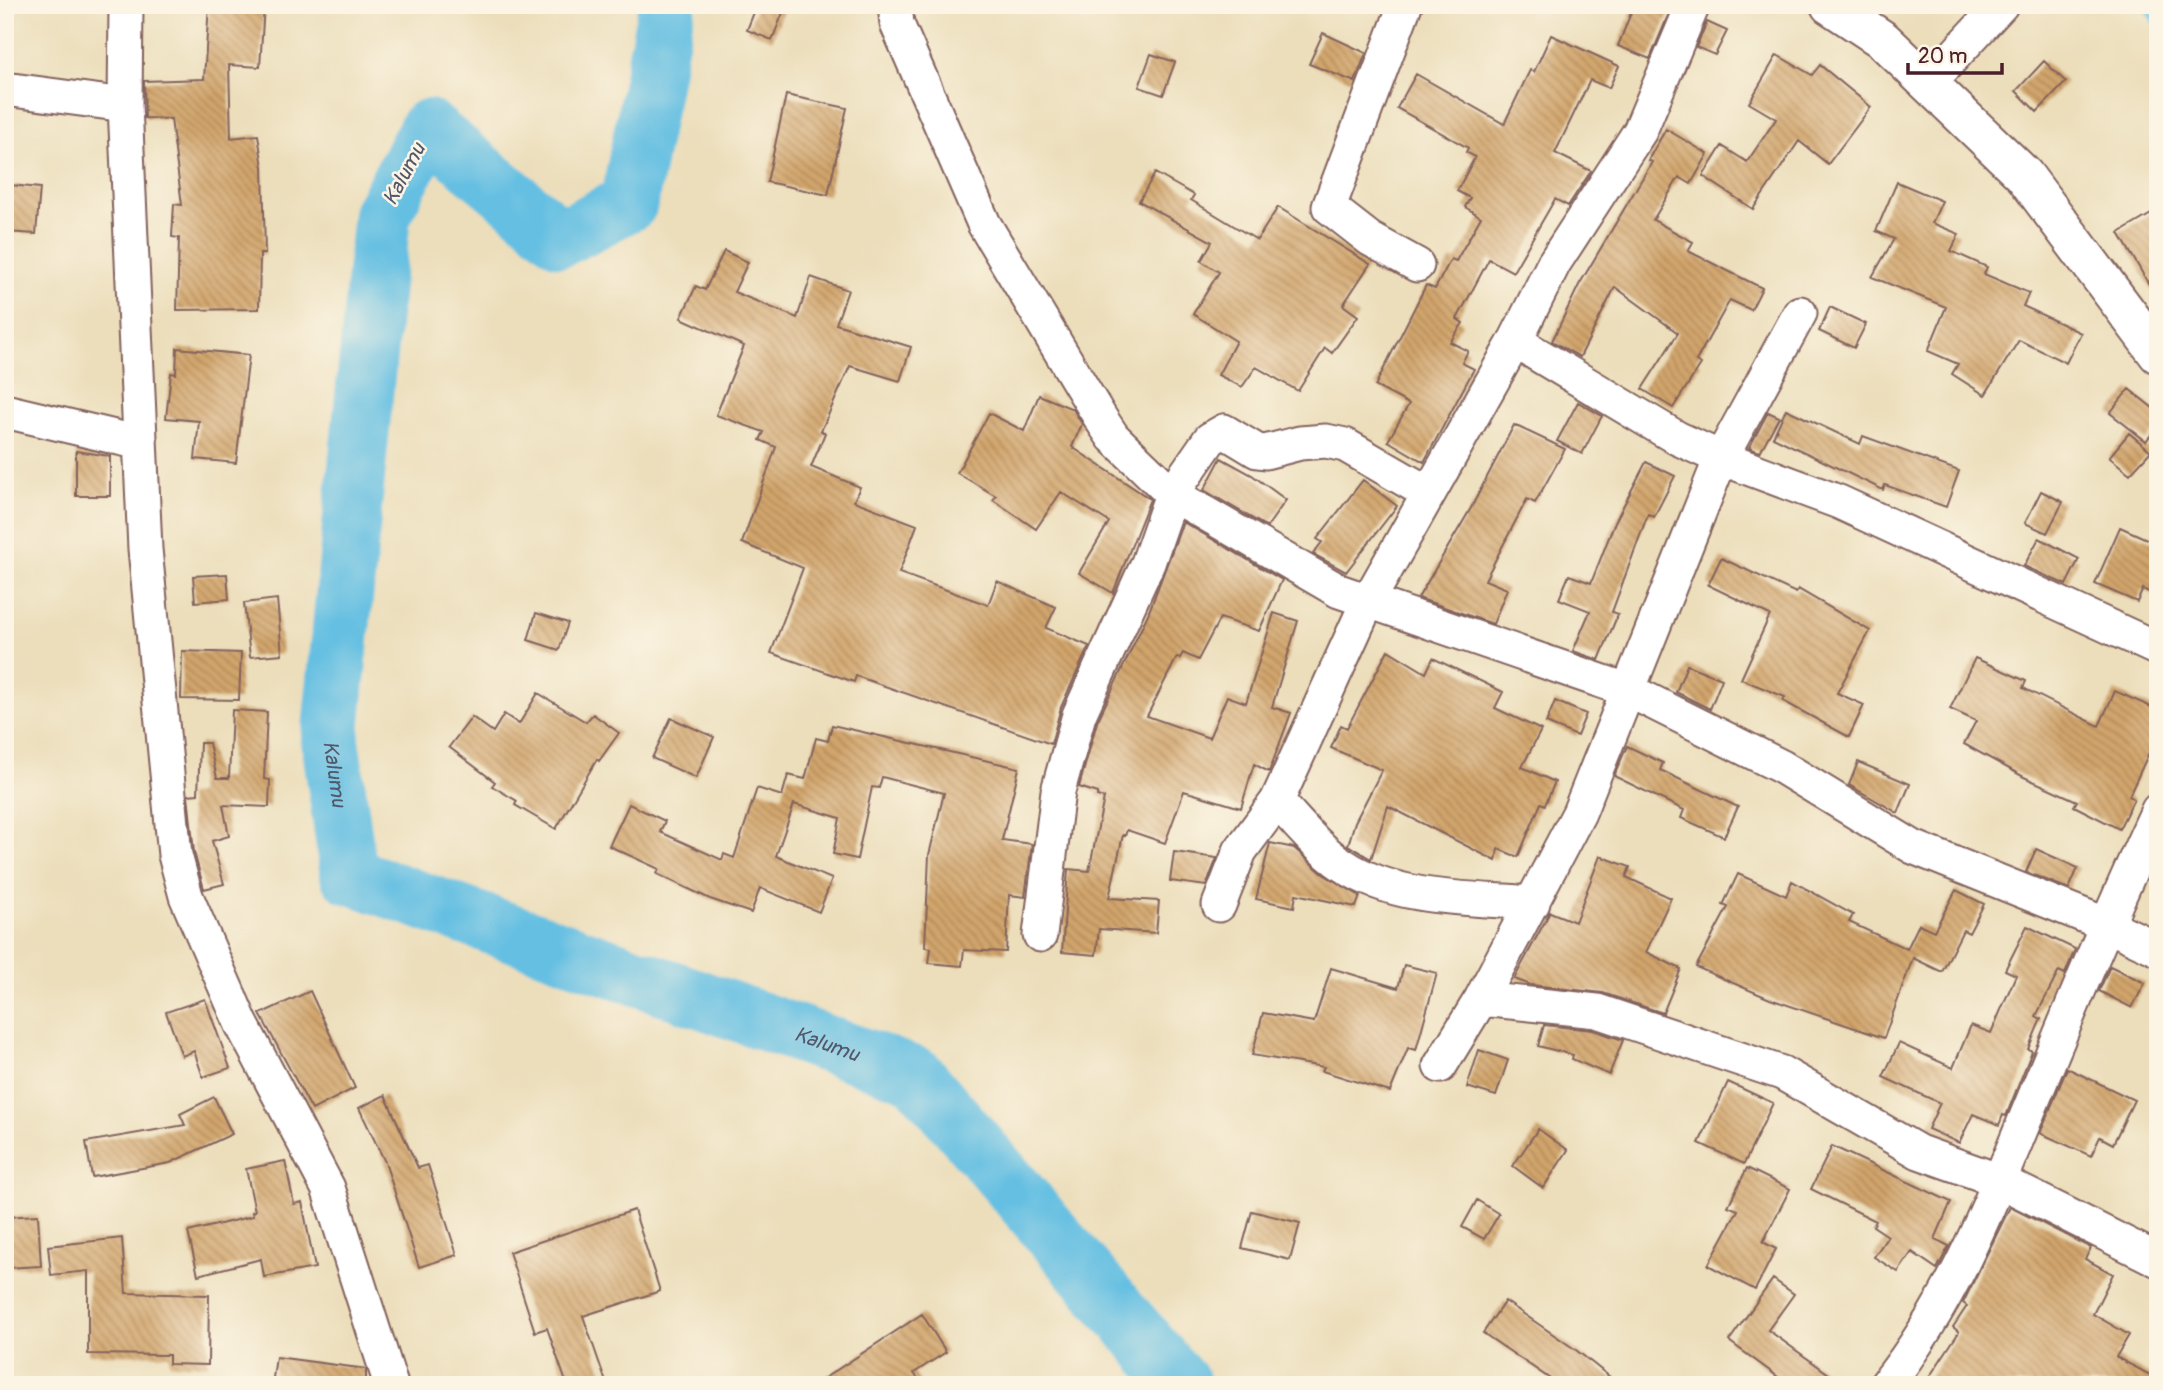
<svg xmlns="http://www.w3.org/2000/svg" width="2163" height="1390" font-family="Pangolin,sans-serif">
	<style>
		.lines { fill: none; stroke-linecap: round; stroke-linejoin: round }
		.stream { stroke: #65bfe2; stroke-width: 10 }
		.river { stroke: #65bfe2; stroke-width: 58 }
		.building { fill: url(#building-back-hatch) }
		.minor-casing { stroke: #83625d; stroke-width: 37 }
		.major-casing { stroke: #83625d; stroke-width: 42 }
		.minor { stroke: #fff; stroke-width: 33 }
		.major { stroke: #fff; stroke-width: 38 }
		.labels { text-anchor: middle; stroke-width: 5; stroke-linejoin: round; paint-order: stroke }
		.water-label { font-size: 21px; font-style: italic; fill: #53576b; stroke: #fcf5e5 }
	</style>
	<defs>
		<pattern id="building-back-hatch" width="6" height="6" patternUnits="userSpaceOnUse" patternTransform="scale(1.75)"><rect width="6" height="6" fill="#d2a56c"/><path d="M-1 5l2 2M0 0l6 6M5-1l2 2" fill="none" stroke="#ac8659"/></pattern>
	</defs>
	<rect width="100%" height="100%" fill="#fcf5e5"/>
	<filter id="ink" filterUnits="userSpaceOnUse"><feTurbulence type="fractalNoise" baseFrequency=".0143" numOctaves="2"/><feDisplacementMap in="SourceGraphic" scale="14" xChannelSelector="R" yChannelSelector="G"/><feConvolveMatrix kernelMatrix="1 2 1 2 8 2 1 2 1" color-interpolation-filters="sRGB"/></filter>
	<filter id="wash" filterUnits="userSpaceOnUse"><feTurbulence type="fractalNoise" baseFrequency=".00686" numOctaves="4" result="noise"/><feDisplacementMap in="SourceGraphic" scale="28" xChannelSelector="R" yChannelSelector="G"/><feGaussianBlur stdDeviation="1.57" result="paint"/><feColorMatrix in="noise" values="0 0 0 0 0 0 0 0 0 0 0 0 0 0 0 0 0 1.4 0 .05"/><feComposite in="paint" operator="in"/></filter>
	<g filter="url(#wash)">
		<rect width="100%" height="100%" fill="#ecdebb"/>
		<g class="lines">
			<path class="stream" d="M 2148,5 L 2158,22"/>
			<path class="river" id="s1" d="M 667,5 L 629,203 L 561,238 L 428,128 L 382,214 L 330,740 L 349,875 L 917,1076 L 1182,1385"/>
		</g>
		<g id="blocks">
			<path class="building" d="M 209,5 L 264,5 L 260,67 L 229,65 L 231,138 L 258,135 L 263,167 L 265,254 L 260,254 L 259,309 L 177,310 L 179,238 L 172,237 L 174,204 L 182,205 L 171,119 L 145,118 L 144,81 L 204,79 Z
				M 757,5 L 786,5 L 772,40 L 747,30 Z
				M 1634,5 L 1655,5 L 1670,11 L 1650,59 L 1618,46 Z
				M 1707,22 L 1727,31 L 1715,55 L 1696,47 Z
				M 1323,33 L 1366,53 L 1355,82 L 1309,64 Z
				M 1551,35 L 1619,66 L 1609,88 L 1590,80 L 1555,153 L 1591,171 L 1568,206 L 1555,199 L 1513,272 L 1489,259 L 1457,319 L 1463,323 L 1450,342 L 1468,351 L 1462,363 L 1474,369 L 1424,462 L 1388,441 L 1409,404 L 1375,386 L 1426,285 L 1435,289 L 1451,259 L 1456,261 L 1481,217 L 1465,207 L 1470,198 L 1457,191 L 1475,157 L 1466,152 L 1468,148 L 1397,108 L 1416,74 L 1504,124 L 1530,70 L 1534,72 Z
				M 1151,54 L 1175,62 L 1163,95 L 1139,87 Z
				M 1777,55 L 1812,75 L 1820,65 L 1871,107 L 1828,164 L 1799,141 L 1753,209 L 1703,176 L 1722,146 L 1747,162 L 1776,119 L 1749,103 Z
				M 2044,61 L 2066,82 L 2037,112 L 2016,91 Z
				M 786,95 L 847,108 L 828,195 L 767,182 Z
				M 1666,129 L 1708,154 L 1691,184 L 1679,177 L 1653,220 L 1693,242 L 1688,251 L 1762,288 L 1751,310 L 1730,300 L 1696,361 L 1701,364 L 1673,408 L 1642,389 L 1678,333 L 1615,287 L 1580,357 L 1552,341 L 1579,285 L 1652,162 L 1648,160 Z
				M 1155,173 L 1194,195 L 1191,200 L 1257,240 L 1278,207 L 1370,264 L 1343,305 L 1358,316 L 1332,353 L 1325,348 L 1298,391 L 1256,367 L 1242,387 L 1218,375 L 1236,341 L 1193,314 L 1219,272 L 1201,261 L 1212,242 L 1139,201 Z
				M 1897,182 L 1942,201 L 1932,223 L 1959,234 L 1951,251 L 1987,267 L 1984,274 L 2029,293 L 2023,306 L 2081,333 L 2066,363 L 2019,340 L 1985,395 L 1952,374 L 1958,364 L 1928,351 L 1946,307 L 1872,277 L 1894,239 L 1876,231 Z
				M 10,185 L 40,188 L 36,234 L 6,232 Z
				M 2158,210 L 2158,300 L 2119,233 Z
				M 724,251 L 748,262 L 734,292 L 797,318 L 811,277 L 848,290 L 836,324 L 911,347 L 900,381 L 850,366 L 821,431 L 825,433 L 811,467 L 860,487 L 854,501 L 917,525 L 899,573 L 988,605 L 997,581 L 1056,607 L 1046,628 L 1089,646 L 1061,707 L 1051,744 L 856,676 L 854,682 L 771,653 L 803,568 L 742,543 L 776,447 L 760,440 L 764,432 L 716,415 L 744,346 L 681,318 L 696,286 L 705,290 Z
				M 1830,307 L 1866,324 L 1854,348 L 1819,331 Z
				M 177,348 L 249,355 L 236,463 L 195,459 L 199,421 L 166,418 L 171,373 L 176,374 Z
				M 2129,389 L 2158,412 L 2158,426 L 2146,441 L 2110,413 Z
				M 1039,395 L 1073,409 L 1082,424 L 1072,447 L 1150,499 L 1113,593 L 1079,573 L 1109,522 L 1061,492 L 1036,529 L 993,500 L 996,496 L 957,473 L 989,413 L 1024,431 Z
				M 1578,402 L 1602,416 L 1582,454 L 1557,441 Z
				M 1786,409 L 1860,444 L 1863,436 L 1959,471 L 1946,507 L 1885,485 L 1883,490 L 1773,437 Z
				M 1768,412 L 1779,417 L 1760,452 L 1749,448 Z
				M 1514,425 L 1565,449 L 1535,503 L 1527,499 L 1485,580 L 1507,589 L 1493,624 L 1418,598 L 1471,508 Z
				M 2129,433 L 2151,451 L 2130,474 L 2109,457 Z
				M 76,451 L 110,456 L 110,496 L 76,496 Z
				M 1221,458 L 1252,475 L 1286,500 L 1267,527 L 1204,490 Z
				M 1646,462 L 1675,476 L 1654,517 L 1648,514 L 1612,612 L 1618,614 L 1599,660 L 1573,651 L 1590,611 L 1559,599 L 1569,575 L 1591,583 L 1615,522 Z
				M 1363,480 L 1397,506 L 1346,572 L 1313,554 L 1322,542 L 1317,539 Z
				M 2041,491 L 2063,502 L 2047,533 L 2025,523 Z
				M 1183,522 L 1282,580 L 1259,631 L 1220,618 L 1198,660 L 1183,653 L 1180,658 L 1177,657 L 1147,716 L 1209,738 L 1227,696 L 1246,703 L 1274,613 L 1298,621 L 1272,707 L 1291,713 L 1269,772 L 1254,764 L 1241,808 L 1184,791 L 1165,843 L 1127,830 L 1125,836 L 1123,835 L 1109,898 L 1159,901 L 1156,933 L 1099,929 L 1096,955 L 1062,952 L 1068,869 L 1089,871 L 1104,798 L 1097,796 L 1098,793 L 1079,787 L 1097,722 L 1148,614 Z
				M 2120,527 L 2158,544 L 2158,597 L 2143,589 L 2137,602 L 2095,584 Z
				M 2039,538 L 2079,559 L 2066,585 L 2024,566 Z
				M 1721,558 L 1796,593 L 1798,589 L 1870,631 L 1837,693 L 1864,705 L 1849,737 L 1783,701 L 1785,697 L 1741,679 L 1770,615 L 1708,585 Z
				M 227,574 L 229,599 L 195,602 L 193,576 Z
				M 277,599 L 282,654 L 250,657 L 244,603 Z
				M 536,613 L 568,623 L 559,650 L 528,640 Z
				M 1388,650 L 1426,673 L 1433,658 L 1503,692 L 1495,708 L 1541,730 L 1522,767 L 1555,782 L 1545,805 L 1541,803 L 1518,857 L 1498,849 L 1496,861 L 1388,806 L 1371,859 L 1348,845 L 1355,822 L 1382,770 L 1331,748 L 1341,725 L 1347,728 Z
				M 182,651 L 241,653 L 239,700 L 181,699 Z
				M 1975,658 L 2026,681 L 2023,688 L 2099,726 L 2115,691 L 2158,710 L 2158,733 L 2129,796 L 2134,799 L 2119,829 L 2074,806 L 2077,801 L 2024,777 L 1964,744 L 1976,721 L 1950,709 Z
				M 1687,665 L 1722,679 L 1710,709 L 1676,692 Z
				M 538,693 L 586,722 L 593,714 L 619,733 L 599,761 L 597,759 L 556,829 L 515,805 L 517,801 L 492,786 L 495,782 L 449,747 L 472,717 L 493,732 L 504,714 L 519,724 Z
				M 1555,701 L 1586,714 L 1577,736 L 1546,723 Z
				M 232,710 L 267,712 L 264,779 L 270,780 L 269,807 L 223,805 L 229,836 L 212,841 L 224,884 L 204,889 L 194,852 L 188,795 L 198,794 L 200,743 L 209,743 L 217,778 L 229,778 Z
				M 671,718 L 714,737 L 696,778 L 652,758 Z
				M 832,725 L 1019,768 L 1002,840 L 1032,844 L 1025,897 L 1009,895 L 1006,952 L 964,950 L 962,966 L 929,963 L 931,948 L 925,947 L 929,855 L 944,793 L 882,777 L 879,788 L 872,787 L 857,859 L 833,854 L 840,818 L 794,804 L 776,856 L 832,879 L 819,912 L 760,888 L 751,913 L 710,899 L 657,874 L 659,869 L 609,846 L 629,804 L 665,821 L 660,832 L 722,860 L 724,854 L 734,858 L 757,788 L 782,796 L 788,775 L 805,779 L 816,738 L 828,741 Z
				M 1627,746 L 1663,763 L 1660,770 L 1738,807 L 1724,837 L 1681,818 L 1684,810 L 1614,776 Z
				M 1858,762 L 1910,784 L 1898,813 L 1849,785 Z
				M 1270,843 L 1294,848 L 1323,874 L 1360,896 L 1356,907 L 1296,894 L 1294,907 L 1256,899 Z
				M 2036,849 L 2078,868 L 2069,889 L 2026,872 Z
				M 1174,852 L 1217,858 L 1206,886 L 1170,881 Z
				M 1600,856 L 1630,867 L 1626,877 L 1671,898 L 1646,952 L 1681,969 L 1663,1013 L 1603,993 L 1531,985 L 1514,979 L 1550,912 L 1575,922 Z
				M 1738,874 L 1786,896 L 1792,881 L 1853,915 L 1849,922 L 1907,949 L 1919,924 L 1934,931 L 1956,890 L 1984,904 L 1969,933 L 1963,930 L 1942,972 L 1913,958 L 1884,1038 L 1770,999 L 1696,967 L 1728,907 L 1723,905 Z
				M 2027,926 L 2075,949 L 2065,974 L 2059,971 L 2036,1016 L 2041,1019 L 2028,1049 L 2032,1051 L 2006,1116 L 2003,1115 L 1999,1125 L 1973,1114 L 1959,1143 L 1928,1129 L 1940,1103 L 1883,1077 L 1899,1043 L 1953,1068 L 1971,1025 L 1991,1033 L 2016,975 L 2005,970 Z
				M 1404,965 L 1437,973 L 1416,1050 L 1408,1048 L 1390,1092 L 1322,1071 L 1324,1067 L 1252,1055 L 1263,1013 L 1314,1022 L 1331,968 L 1398,988 Z
				M 2110,966 L 2145,983 L 2132,1008 L 2099,991 Z
				M 310,991 L 355,1088 L 312,1110 L 260,1014 Z
				M 205,999 L 230,1068 L 203,1077 L 194,1051 L 182,1056 L 166,1012 Z
				M 1544,1025 L 1593,1030 L 1623,1040 L 1609,1075 L 1572,1059 L 1573,1055 L 1538,1046 Z
				M 1479,1050 L 1508,1060 L 1496,1096 L 1467,1087 Z
				M 2067,1068 L 2134,1100 L 2113,1144 L 2100,1137 L 2091,1156 L 2040,1133 Z
				M 1728,1082 L 1773,1103 L 1744,1164 L 1699,1143 Z
				M 385,1095 L 418,1168 L 428,1165 L 457,1255 L 419,1267 L 385,1162 L 359,1108 Z
				M 214,1097 L 232,1134 L 170,1163 L 92,1177 L 86,1142 L 185,1125 L 180,1114 Z
				M 1538,1129 L 1568,1150 L 1543,1188 L 1513,1166 Z
				M 1832,1146 L 1951,1202 L 1935,1239 L 1949,1246 L 1937,1269 L 1912,1252 L 1898,1272 L 1874,1257 L 1888,1236 L 1873,1226 L 1876,1221 L 1811,1189 Z
				M 285,1161 L 294,1204 L 302,1202 L 315,1268 L 264,1277 L 261,1259 L 198,1275 L 188,1232 L 253,1216 L 252,1212 L 255,1211 L 246,1169 Z
				M 1747,1168 L 1790,1189 L 1763,1242 L 1776,1249 L 1755,1290 L 1708,1265 L 1738,1210 L 1728,1206 Z
				M 1477,1200 L 1499,1214 L 1484,1239 L 1462,1227 Z
				M 2010,1207 L 2091,1248 L 2085,1259 L 2113,1274 L 2093,1314 L 2129,1335 L 2116,1357 L 2158,1379 L 2158,1385 L 1924,1385 L 1959,1332 L 1953,1327 L 1967,1306 L 1963,1303 Z
				M 634,1210 L 660,1291 L 583,1316 L 607,1385 L 567,1385 L 547,1328 L 535,1332 L 509,1252 Z
				M 1252,1211 L 1300,1223 L 1290,1260 L 1242,1248 Z
				M 38,1215 L 41,1266 L 5,1268 L 5,1217 Z
				M 122,1238 L 126,1293 L 209,1295 L 208,1365 L 169,1364 L 169,1355 L 88,1354 L 88,1271 L 51,1275 L 48,1246 Z
				M 1773,1279 L 1794,1294 L 1768,1330 L 1844,1385 L 1789,1385 L 1729,1341 Z
				M 1505,1301 L 1576,1350 L 1620,1385 L 1559,1385 L 1483,1333 Z
				M 922,1314 L 946,1352 L 914,1373 L 922,1385 L 814,1385 Z
				M 276,1357 L 366,1369 L 366,1385 L 272,1385 Z"/>
		</g>
	</g>
	<g filter="url(#ink)">
		<use href="#blocks" fill-opacity="0" stroke="#83625d" stroke-width="2"/>
		<g class="lines">
			<defs>
				<path id="minor" d="M 126,5 L 125,105 L 145,549 L 175,855 L 186,896 L 241,1023 L 328,1188 L 391,1385
					M 895,5 L 897,24 L 984,224 L 1101,419 L 1113,437 L 1172,494 L 1339,591 L 1630,691 L 1782,767 L 1913,847 L 2105,924 L 2158,949
					M 1405,5 L 1329,207 L 1370,239 L 1417,265
					M 1928,84 L 2001,5
					M 5,89 L 125,105
					M 1515,341 L 1677,438 L 1721,458 L 1839,502 L 2158,649
					M 5,411 L 140,443
					M 1277,801 C 1297,822 1318,849 1343,865 C 1396,901 1472,898 1533,903
					M 1219,905 L 1240,851 L 1277,801 L 1367,603 L 1515,341 L 1554,263 L 1640,131 L 1693,5
					M 1040,935 L 1058,791 L 1079,715 L 1148,563 L 1172,494 L 1210,439 L 1224,431 L 1257,451 L 1265,452 L 1300,443 L 1326,441 L 1345,445 L 1428,493
					M 1481,999 L 1597,1011 L 1782,1073 L 1919,1152 L 2000,1181 L 2158,1260
					M 1440,1066 L 1481,999 L 1579,813 L 1721,458 L 1800,313
					M 1886,1385 C 1955,1299 1994,1194 2036,1093 C 2075,998 2115,903 2158,810"/>
				<path id="major" d="M 1830,5 L 1883,40 L 2024,175 L 2158,354"/>
			</defs>
			<use href="#minor" class="minor-casing"/>
			<use href="#major" class="major-casing"/>
			<use href="#minor" class="minor"/>
			<use href="#major" class="major"/>
		</g>
	</g>
	<g class="labels">
		<g class="water-label">
			<text transform="translate(404 174) rotate(-62)" y="7">Kalumu</text>
			<text dy="7" stroke="none"><textPath href="#s1" startOffset="1111">Kalumu</textPath></text>
			<text dy="7" stroke="none"><textPath href="#s1" startOffset="1720">Kalumu</textPath></text>
		</g>
	</g>
	<rect width="2163" height="1390" fill="none" stroke="#fcf5e5" stroke-width="28"/>
	<path d="M1908 63v10h94v-10" fill="none" stroke="#4a1f2b" stroke-width="3.5"/>
	<text x="1918" y="63" font-size="21" fill="#4a1f2b" stroke="#fcf5e5" stroke-width="5" paint-order="stroke">20 m</text>
</svg>
